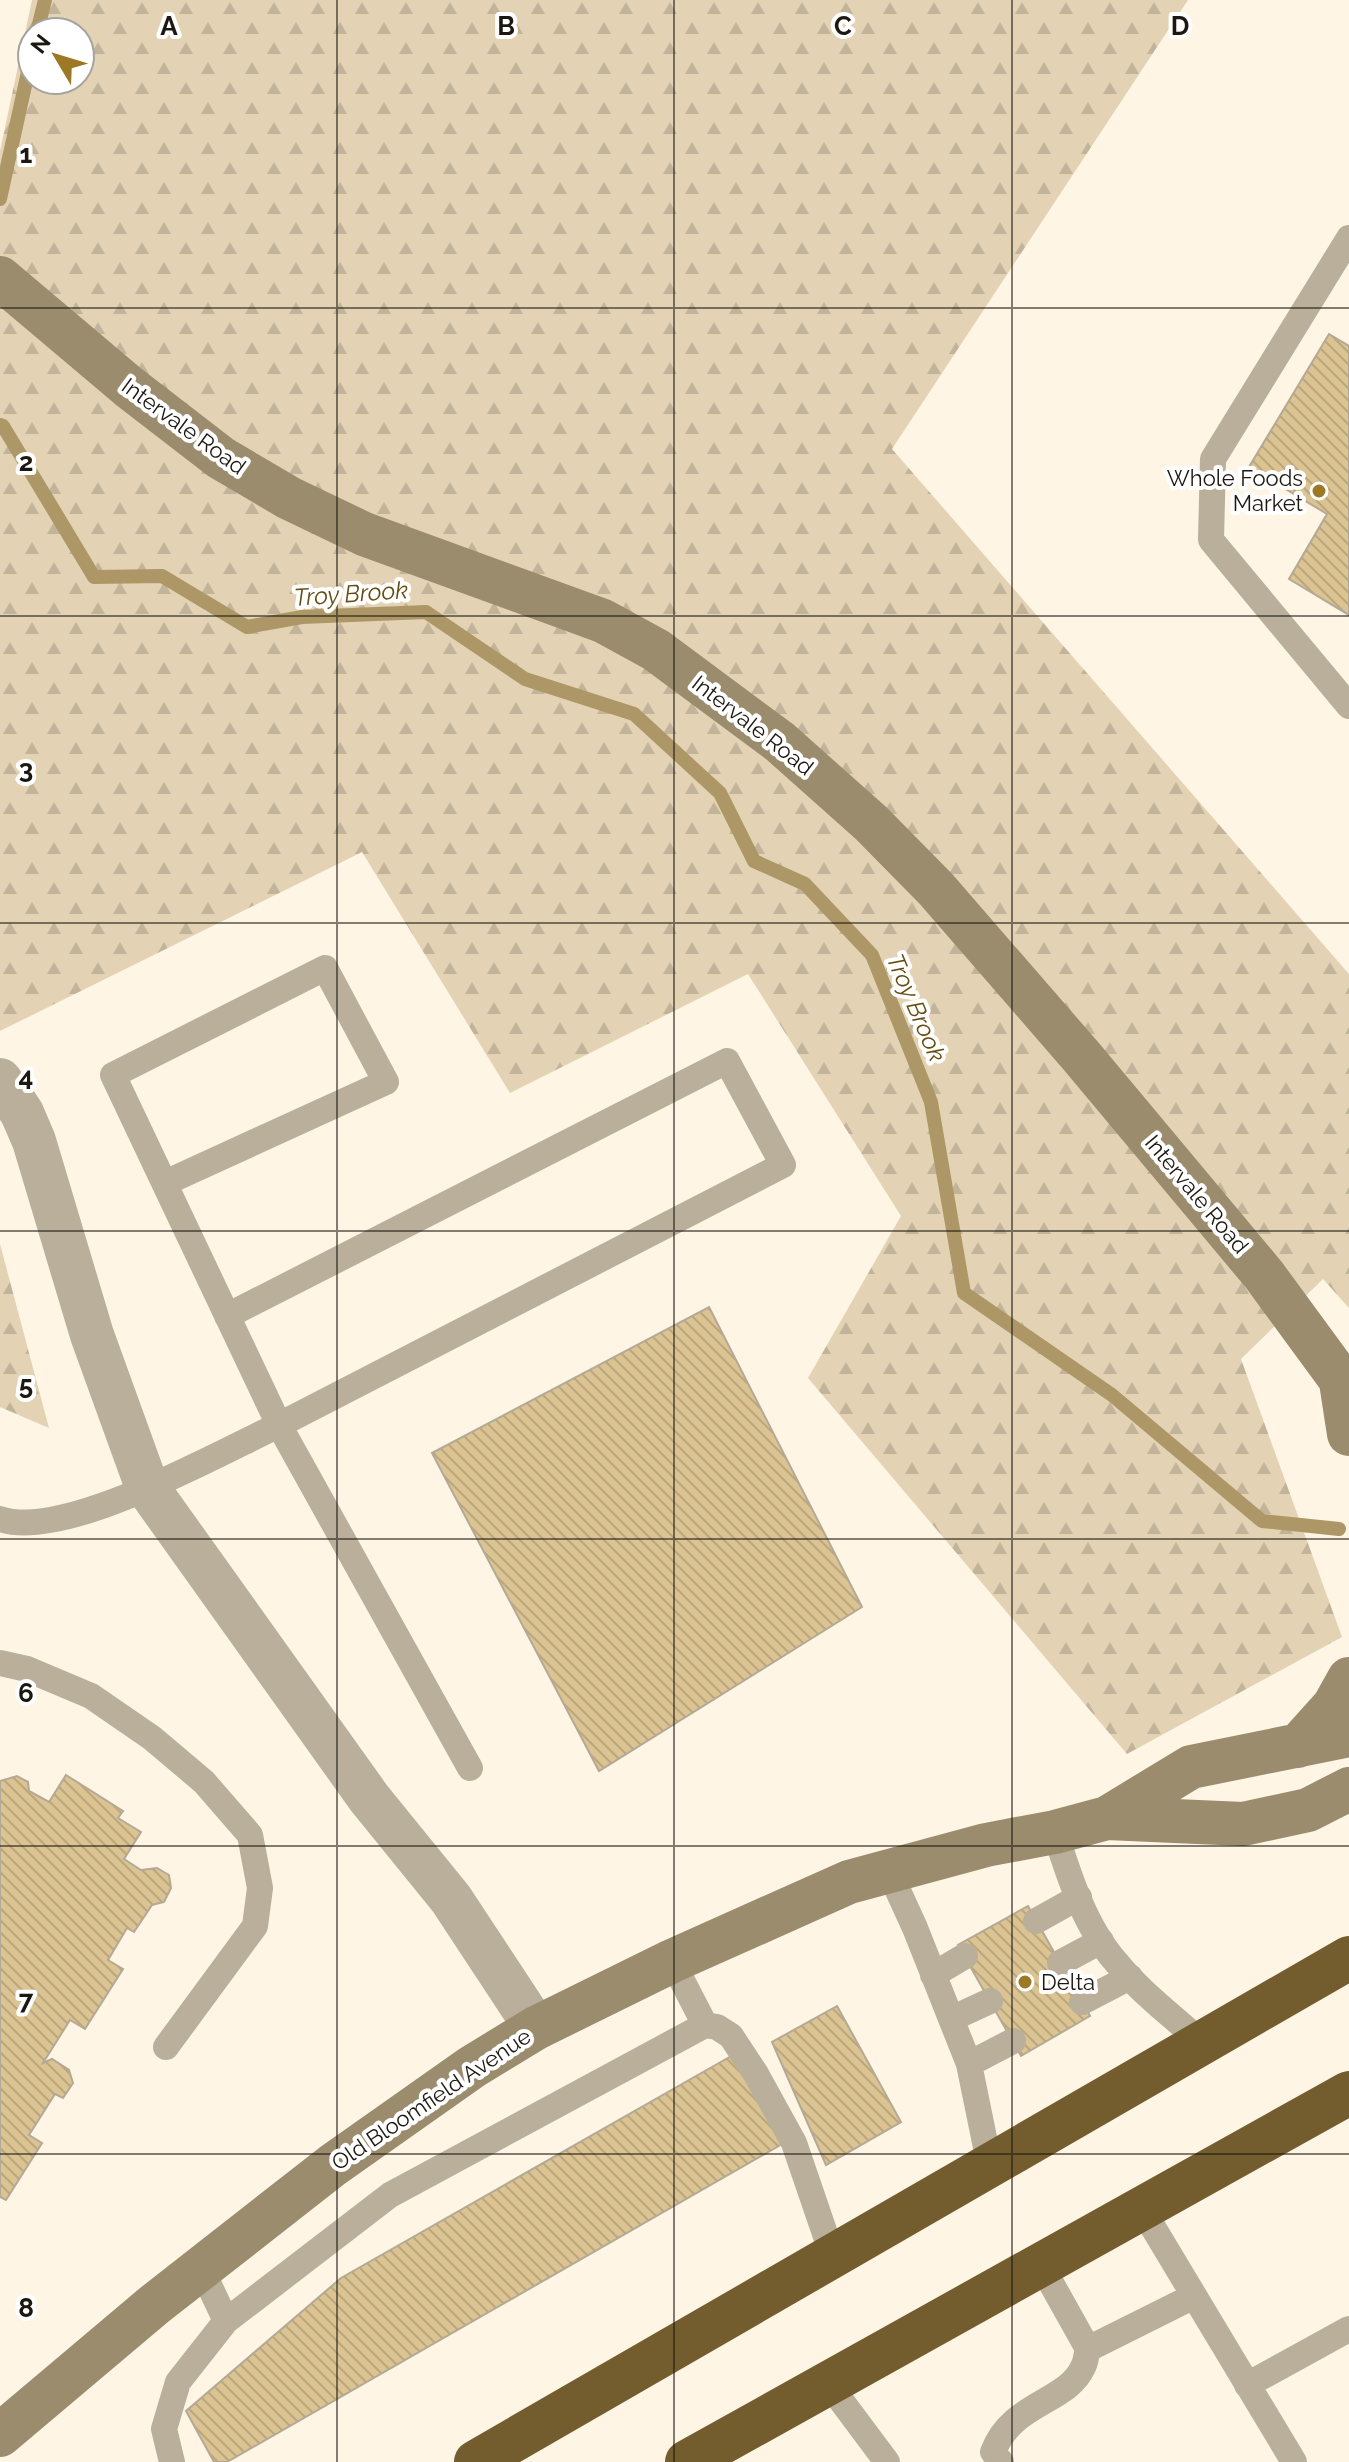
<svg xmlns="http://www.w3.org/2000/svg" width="1349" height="2462" font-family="Raleway,sans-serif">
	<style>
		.forest { fill: url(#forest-firs); fill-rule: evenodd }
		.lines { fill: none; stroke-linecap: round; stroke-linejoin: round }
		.stream { stroke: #ae9767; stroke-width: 14 }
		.building { fill: url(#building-back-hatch); stroke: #b3a996; stroke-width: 2 }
		.lane { stroke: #b9af9a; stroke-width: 26 }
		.street { stroke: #b9af9a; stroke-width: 44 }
		.secondary { stroke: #9b8c6d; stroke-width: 44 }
		.highway { stroke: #735d2f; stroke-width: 44 }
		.grid { fill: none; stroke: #1c1811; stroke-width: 2; stroke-opacity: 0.55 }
		.poi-dot { fill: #9d7925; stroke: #fff; stroke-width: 3 }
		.labels { text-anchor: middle; stroke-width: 8; stroke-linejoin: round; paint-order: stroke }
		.street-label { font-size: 22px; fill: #1c1811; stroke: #fff }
		.poi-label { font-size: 22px; fill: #1c1811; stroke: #fff; text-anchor: end }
		.water-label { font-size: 24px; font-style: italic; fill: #644c11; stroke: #fff }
		.grid-label { font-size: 26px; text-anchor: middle; font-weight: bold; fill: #1c1811; stroke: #fff; stroke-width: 8; stroke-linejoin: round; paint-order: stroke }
	</style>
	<defs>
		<pattern id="forest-firs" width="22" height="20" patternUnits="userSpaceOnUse" patternTransform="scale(2)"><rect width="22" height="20" fill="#e3d3b4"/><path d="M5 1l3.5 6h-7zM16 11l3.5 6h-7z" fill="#c2b49a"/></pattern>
		<pattern id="building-back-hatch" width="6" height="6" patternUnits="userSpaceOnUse" patternTransform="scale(2)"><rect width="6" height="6" fill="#dbc392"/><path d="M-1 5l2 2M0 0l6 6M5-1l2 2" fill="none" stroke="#bba77d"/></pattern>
	</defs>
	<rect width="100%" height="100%" fill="#fef5e5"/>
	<path class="forest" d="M 32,0 L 1188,0 L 892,449 L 1349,974 L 1349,1308 L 1323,1279 L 1241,1359 L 1342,1637 L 1127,1754 L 808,1378 L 901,1216 L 748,974 L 510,1093 L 362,852 L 0,1031 L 0,151 ZM 32,32 L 80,32 L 80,80 L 32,80 Z
		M 0,1244 L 49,1428 L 0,1407 Z"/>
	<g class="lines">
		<path class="stream" d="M 37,32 L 45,0
			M 0,199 L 32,54
			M 0,425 L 3,426 L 94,577 L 162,576 L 247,627 L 302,617 L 426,612 L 525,679 L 634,714 L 720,793 L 754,861 L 805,884 L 872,955 L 931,1102 L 964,1293 L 1112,1395 L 1262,1521 L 1339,1529"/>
	</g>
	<path class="building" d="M 1329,334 L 1349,346 L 1349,615 L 1289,579 L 1327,514 L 1249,467 Z
		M 709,1307 L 862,1607 L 599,1771 L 432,1453 Z
		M 66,1775 L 123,1811 L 118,1818 L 141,1832 L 124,1859 L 141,1870 L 157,1868 L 169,1875 L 171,1888 L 164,1902 L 152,1905 L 134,1932 L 127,1928 L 108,1960 L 123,1969 L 85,2029 L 70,2020 L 43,2063 L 52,2059 L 69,2070 L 73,2083 L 63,2098 L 55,2094 L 29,2135 L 42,2143 L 6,2200 L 0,2197 L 0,1781 L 17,1776 L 28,1782 L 29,1791 L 49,1802 Z
		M 1028,1906 L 1090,2016 L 1021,2056 L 958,1945 Z
		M 837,2006 L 901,2122 L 826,2165 L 772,2042 Z
		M 733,2055 L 784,2143 L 227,2462 L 214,2462 L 186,2411 L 341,2278 Z"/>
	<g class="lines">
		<path class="lane" d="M 1349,238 L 1213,459 L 1211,540 L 1349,706
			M 227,1316 L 727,1061 L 783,1165 L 279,1425 L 470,1768
			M 0,1519 C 64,1541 217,1454 279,1425 L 113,1075 L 325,968 L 386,1082 L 165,1183
			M 0,1663 L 27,1669 L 91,1696 L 152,1738 L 204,1782 L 250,1835 L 260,1888 L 255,1926 L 166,2047
			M 1055,1832 C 1069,1876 1085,1927 1116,1962 C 1141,1993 1174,2017 1203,2044
			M 889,1871 L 915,1928 L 969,2064 L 990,2167
			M 1036,1921 L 1079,1897
			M 672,1961 L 705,2025
			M 1060,1963 L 1101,1941
			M 933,1975 L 965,1956
			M 1082,2002 L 1130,1977
			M 951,2019 L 990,2001
			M 969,2064 L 1013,2041
			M 1142,2209 L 1294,2462
			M 226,2321 L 390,2195 L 705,2025 L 717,2027 L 731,2036 L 756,2074 L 794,2143 L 833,2257
			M 1088,2349 L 1194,2296
			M 828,2383 L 887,2462
			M 1247,2385 L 1349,2329
			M 172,2462 L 164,2429 L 178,2382 L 226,2321 L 201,2268
			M 1001,2462 L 993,2452 C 1012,2402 1067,2403 1083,2367 C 1086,2362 1086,2355 1088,2349 L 1041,2265"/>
		<path class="street" d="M 0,1080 L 22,1113 L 34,1141 L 92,1335 L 147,1487 L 369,1798 L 451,1899 L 536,2028"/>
		<path class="secondary" d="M 0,278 L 129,387 L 221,458 L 289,498 L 364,534 L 603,621 L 656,650 L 780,742 L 871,823 L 936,889 L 1081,1056 L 1264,1275 L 1349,1391
			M 1341,1382 L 1349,1434
			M 1298,1746 L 1334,1706 L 1349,1679
			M 1107,1818 L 1243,1824 L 1308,1810 L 1349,1789
			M 0,2435 L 154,2305 L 333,2165 L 472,2067 L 536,2028 L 672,1961 L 849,1882 L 986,1845 L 1055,1832 L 1107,1818 L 1191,1767 L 1349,1735"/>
		<path class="highway" d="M 476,2462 L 1349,1958
			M 687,2462 L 1349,2093"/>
	</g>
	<path class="grid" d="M 337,0 L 337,2462M 674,0 L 674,2462M 1012,0 L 1012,2462M 0,308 L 1349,308M 0,616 L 1349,616M 0,923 L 1349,923M 0,1231 L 1349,1231M 0,1539 L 1349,1539M 0,1846 L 1349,1846M 0,2154 L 1349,2154"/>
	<g class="poi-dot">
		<circle cx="1319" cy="491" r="8"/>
		<circle cx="1025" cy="1982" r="8"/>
	</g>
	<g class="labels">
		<g class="street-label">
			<text transform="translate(184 426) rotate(36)" y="8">Intervale Road</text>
			<text transform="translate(753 725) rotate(38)" y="8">Intervale Road</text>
			<text transform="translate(1197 1194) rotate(50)" y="8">Intervale Road</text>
			<text transform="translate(431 2099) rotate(-34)" y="8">Old Bloomfield Avenue</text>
		</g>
		<g class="poi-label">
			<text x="1303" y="486">Whole Foods<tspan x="1303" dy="25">Market</tspan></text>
			<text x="1041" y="1990" text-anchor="start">Delta</text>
		</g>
		<g class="water-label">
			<text transform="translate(351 594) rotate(-4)" y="8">Troy Brook</text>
			<text transform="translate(916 1008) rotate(67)" y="8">Troy Brook</text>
		</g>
	</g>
	<g class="grid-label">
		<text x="169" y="35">A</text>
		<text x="506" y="35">B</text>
		<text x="843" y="35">C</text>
		<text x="1180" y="35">D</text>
		<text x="26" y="163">1</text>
		<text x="26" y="471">2</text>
		<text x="26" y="778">3</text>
		<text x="26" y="1086">4</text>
		<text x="26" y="1394">5</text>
		<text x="26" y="1702">6</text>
		<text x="26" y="2009">7</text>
		<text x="26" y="2317">8</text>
	</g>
	<g transform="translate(56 56) rotate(308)"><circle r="38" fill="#ffffff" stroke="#a4a3a0" stroke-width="2"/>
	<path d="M0-6L14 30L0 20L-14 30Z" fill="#9d7925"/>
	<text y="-12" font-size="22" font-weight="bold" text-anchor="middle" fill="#1c1811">N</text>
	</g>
</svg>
